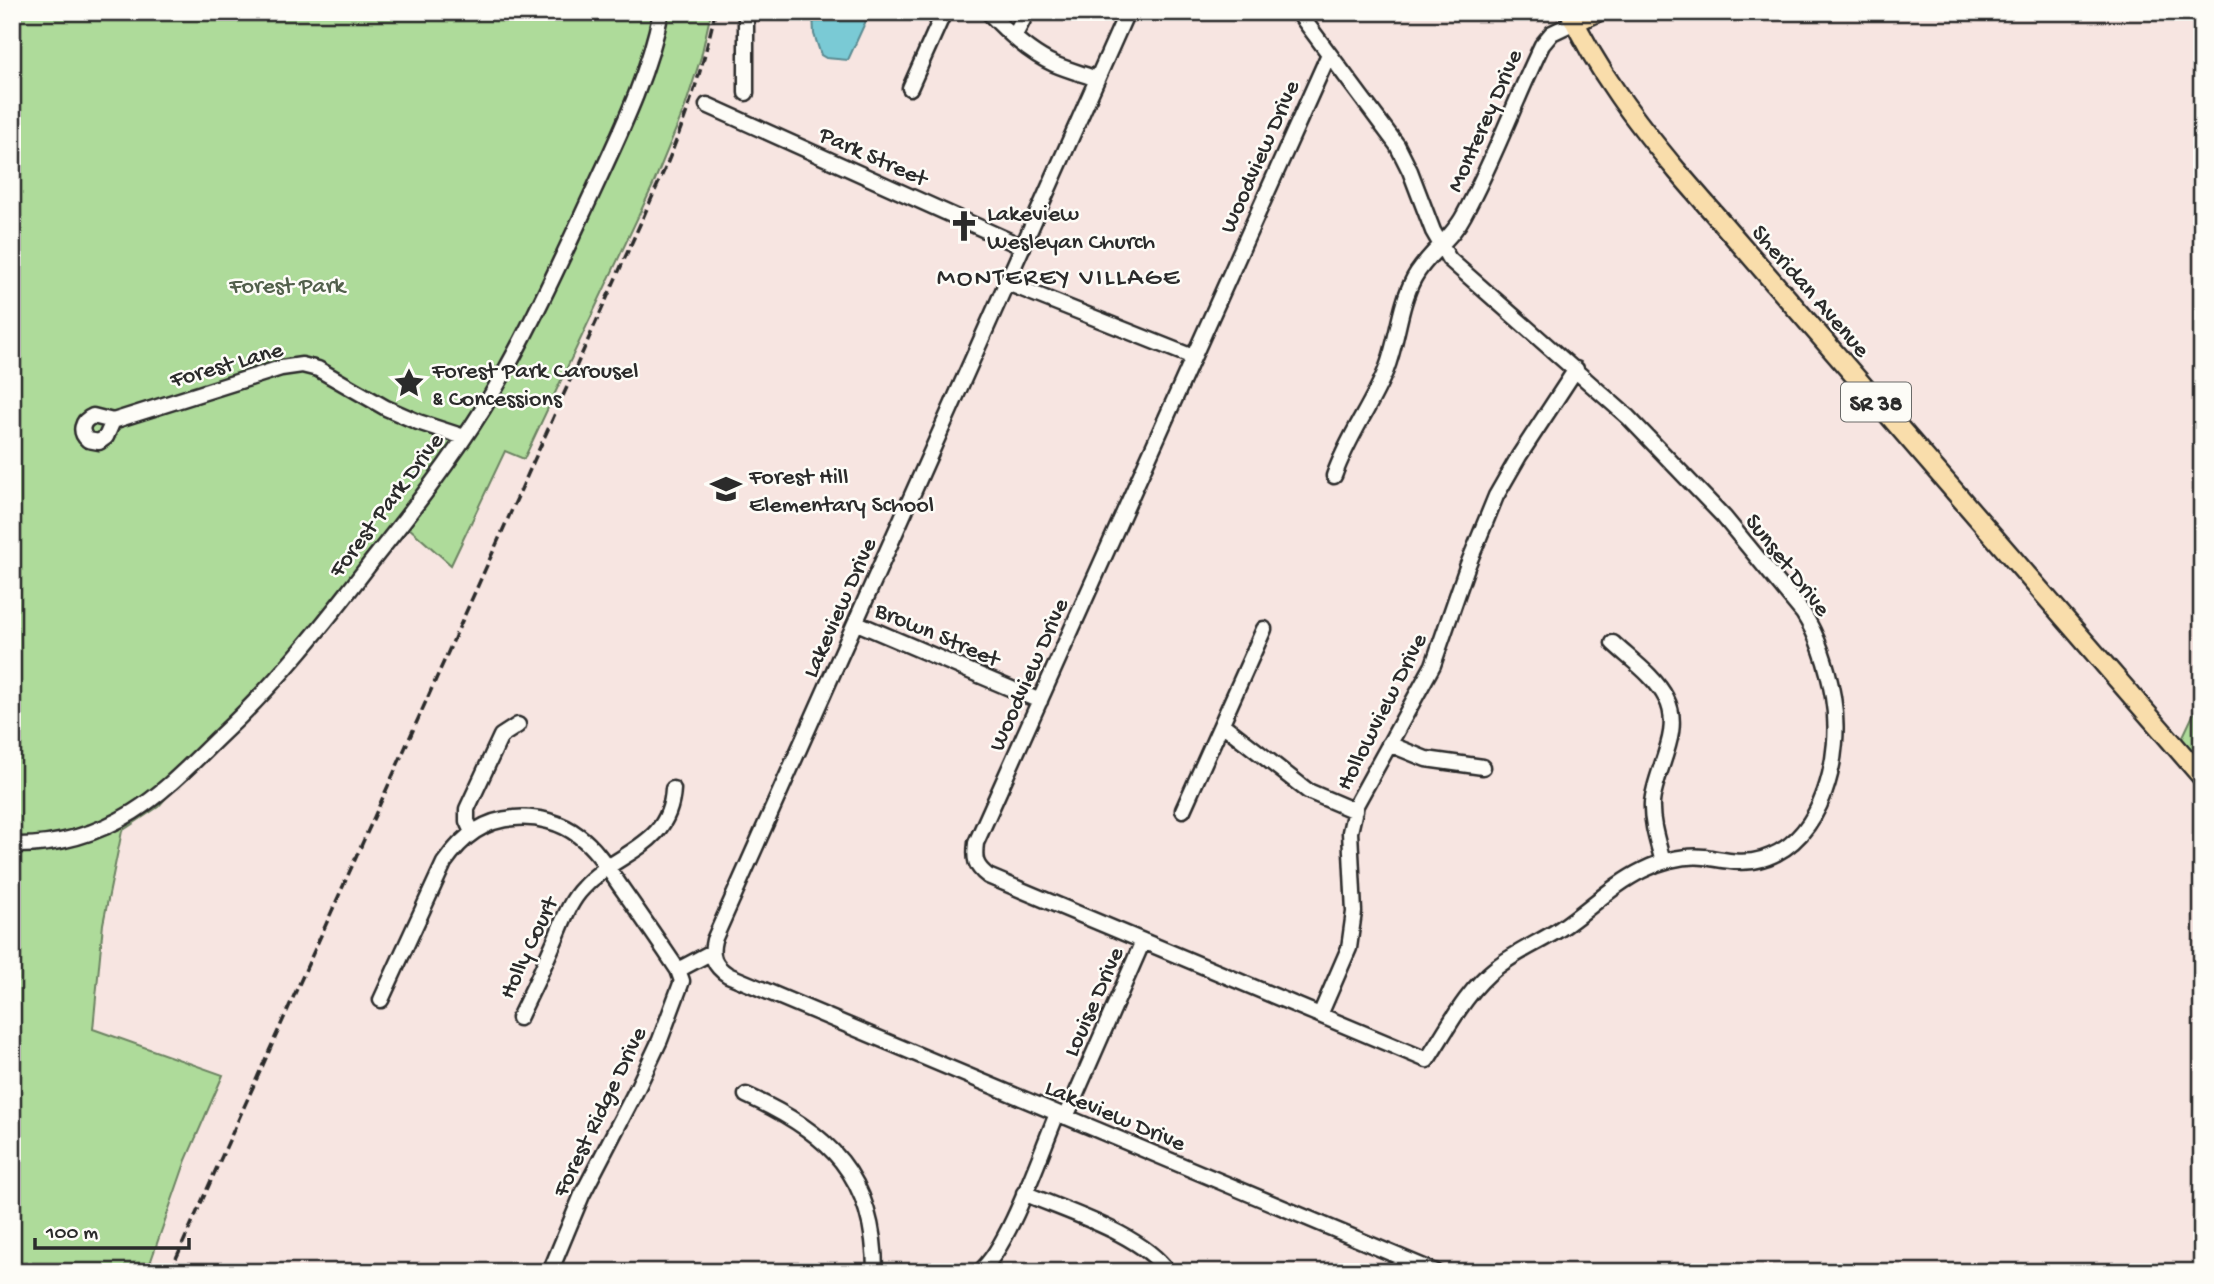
<svg xmlns="http://www.w3.org/2000/svg" width="2214" height="1284" font-family="'Gochi Hand',sans-serif">
	<style>
		.green { fill: #aedb9a; stroke: #6c8362; stroke-width: 2 }
		.water { fill: #7acad5; stroke: #5a8a91; stroke-width: 2 }
		.lines { fill: none; stroke-linecap: round; stroke-linejoin: round }
		.minor-casing { stroke: #2b2b2b; stroke-width: 19 }
		.major-casing { stroke: #2b2b2b; stroke-width: 23 }
		.minor { stroke: #fdfcf7; stroke-width: 14 }
		.major { stroke: #f9ddab; stroke-width: 18 }
		.rail { stroke: #2b2b2b; stroke-width: 3.5; stroke-dasharray: 10 5; stroke-linecap: butt }
		.labels { text-anchor: middle; stroke-width: 5; stroke-linejoin: round; paint-order: stroke }
		.shield { fill: #fdfcf7; stroke: #6a6a68; stroke-width: 2 }
		.shield-label { font-size: 23px; font-weight: bold; fill: #2b2b2b }
		.street-label { font-size: 24px; fill: #2b2b2b; stroke: #fdfcf7 }
		.poi-label { font-size: 24px; fill: #2b2b2b; stroke: #fdfcf7; text-anchor: start }
		.park-label { font-size: 24px; fill: #52604c; stroke: #fdfcf7 }
		.neighbourhood-label { font-size: 26px; letter-spacing: 2px; fill: #2b2b2b; stroke: #fdfcf7 }
	</style>
	<rect width="100%" height="100%" fill="#f7e5e1"/>
	<filter id="ink" filterUnits="userSpaceOnUse"><feTurbulence type="fractalNoise" baseFrequency=".0143" numOctaves="2"/><feDisplacementMap in="SourceGraphic" scale="14" xChannelSelector="R" yChannelSelector="G"/><feConvolveMatrix kernelMatrix="1 2 1 2 8 2 1 2 1" color-interpolation-filters="sRGB"/></filter>
	<g filter="url(#ink)">
		<path class="green" d="M 12,12 L 711,12 L 701,57 L 685,107 L 653,185 L 524,459 L 505,451 L 451,565 L 409,528 L 158,807 L 122,831 L 103,924 L 93,1029 L 223,1075 L 186,1160 L 147,1272 L 12,1272 Z
			M 2202,696 L 2202,777 L 2177,749 Z"/>
		<path class="water" d="M 813,12 L 870,12 L 848,60 L 826,58 L 821,55 L 814,34 Z"/>
		<g class="lines">
			<defs>
				<path id="minor" d="M 746,12 L 746,93
					M 988,12 C 1007,32 1029,53 1054,64 C 1068,70 1083,74 1097,79
					M 1127,12 L 714,940 C 710,956 714,966 728,975 L 1436,1272
					M 1298,12 L 1397,145 L 1410,171 L 1433,231 L 1449,259 L 1628,417 L 1724,517 L 1803,613 C 1819,638 1828,668 1833,697 C 1843,754 1824,841 1762,859 C 1742,865 1725,860 1704,857 C 1683,855 1662,861 1643,870 C 1612,885 1589,910 1560,929 C 1540,942 1516,952 1497,967 C 1466,991 1448,1028 1427,1060 L 988,876 C 975,866 974,859 976,843 L 1329,54
					M 1014,37 L 1027,12
					M 910,88 L 944,12
					M 707,105 L 1023,247
					M 1007,283 L 1193,357
					M 113,421 L 106,437 L 99,442 L 88,440 C 79,432 81,421 93,416 L 113,421 L 281,368 L 302,365 L 318,369 L 386,408 L 418,422 L 464,437
					M 1334,476 C 1348,436 1371,407 1386,370 C 1398,340 1399,306 1414,278 C 1427,254 1452,239 1464,215 C 1494,160 1515,101 1542,45 L 1552,33 L 1575,22
					M 857,623 L 1040,701
					M 1613,643 C 1631,660 1655,676 1666,698 C 1684,731 1655,769 1652,803 C 1651,823 1658,843 1663,862
					M 1222,724 L 1308,791 L 1355,811
					M 1389,744 L 1426,759 L 1483,767
					M 1183,810 L 1264,629
					M 472,832 L 467,821 L 467,809 L 501,736 L 518,725
					M 12,845 C 56,846 96,835 133,812 C 165,792 193,762 220,736 C 277,683 325,623 372,561 C 411,512 450,462 483,409 C 524,342 557,269 590,198 C 618,137 648,78 661,12
					M 678,970 L 712,952
					M 381,1000 L 444,863 C 461,838 483,820 514,818 C 537,816 561,822 579,836 C 598,850 610,872 623,890 C 642,917 660,943 678,970 L 682,981 L 660,1040 L 636,1091 L 582,1195 L 550,1272
					M 1320,1015 L 1349,948 L 1354,912 L 1350,832 L 1356,805 L 1433,665 L 1467,567 L 1496,496 L 1519,456 L 1576,369
					M 519,1018 C 532,992 544,966 555,940 C 563,922 569,902 583,888 C 616,851 670,848 673,789
					M 746,1095 C 829,1132 875,1176 875,1272
					M 1066,1117 L 1143,941
					M 1024,1193 C 1067,1212 1141,1233 1168,1272
					M 979,1272 C 1008,1250 1041,1151 1057,1114"/>
				<path id="major" d="M 1570,12 C 1597,71 1637,123 1678,172 L 2202,777
					M 1575,22 L 1597,12"/>
			</defs>
			<use href="#minor" class="minor-casing"/>
			<use href="#major" class="major-casing"/>
			<use href="#minor" class="minor"/>
			<use href="#major" class="major"/>
			<path class="rail" d="M 170,1272 L 667,164 C 687,114 704,65 715,12"/>
		</g>
	</g>
	<defs>
		<symbol id="church-bare" viewBox="-9 -9 18 18"><path d="M-1.2-6h2.4v3.5h3.3v2.4h-3.3V6h-2.4V-.1h-3.3v-2.4h3.3Z" fill="#2b2b2b" stroke="#fdfcf7" stroke-width="2.5" paint-order="stroke"/></symbol>
		<symbol id="sight-bare" viewBox="-9 -9 18 18"><path d="M0-6L1.8-2.2L6-1.7L2.9 1.2L3.7 5.4L0 3.3L-3.7 5.4L-2.9 1.2L-6-1.7L-1.8-2.2Z" fill="#2b2b2b" stroke="#fdfcf7" stroke-width="2.5" paint-order="stroke"/></symbol>
		<symbol id="school-bare" viewBox="-9 -9 18 18"><path d="M0-5L7-2L0 1L-7-2ZM-4 1L0 2.5L4 1V4Q0 6-4 4Z" fill="#2b2b2b" stroke="#fdfcf7" stroke-width="2.5" paint-order="stroke"/></symbol>
	</defs>
	<g fill-rule="evenodd">
		<use href="#church-bare" x="942" y="204" width="44" height="44"/>
		<use href="#sight-bare" x="387" y="361" width="44" height="44"/>
		<use href="#school-bare" x="704" y="467" width="44" height="44"/>
	</g>
	<g class="labels">
		<rect class="shield" x="1841" y="382.5" width="70" height="39" rx="5"/>
		<g class="shield-label">
			<text x="1876" y="410">SR 38</text>
		</g>
		<g class="street-label">
			<text transform="translate(1483 120) rotate(-66)" y="8">Monterey Drive</text>
			<text transform="translate(874 155) rotate(24)" y="8">Park Street</text>
			<text transform="translate(1258 156) rotate(-66)" y="8">Woodview Drive</text>
			<text transform="translate(1812 290) rotate(49)" y="8">Sheridan Avenue</text>
			<text transform="translate(226 363) rotate(-16)" y="8">Forest Lane</text>
			<text transform="translate(385 504) rotate(-53)" y="8">Forest Park Drive</text>
			<text transform="translate(1789 564) rotate(52)" y="8">Sunset Drive</text>
			<text transform="translate(838 607) rotate(-66)" y="8">Lakeview Drive</text>
			<text transform="translate(938 633) rotate(23)" y="8">Brown Street</text>
			<text transform="translate(1027 674) rotate(-66)" y="8">Woodview Drive</text>
			<text transform="translate(1380 711) rotate(-63)" y="8">Hollowview Drive</text>
			<text transform="translate(527 947) rotate(-65)" y="8">Holly Court</text>
			<text transform="translate(1092 1001) rotate(-66)" y="8">Louise Drive</text>
			<text transform="translate(598 1111) rotate(-64)" y="8">Forest Ridge Drive</text>
			<text transform="translate(1116 1114) rotate(23)" y="8">Lakeview Drive</text>
		</g>
		<g class="poi-label">
			<text x="987" y="220">Lakeview<tspan x="987" dy="28">Wesleyan Church</tspan></text>
			<text x="432" y="377">Forest Park Carousel<tspan x="432" dy="28">&amp; Concessions</tspan></text>
			<text x="749" y="483">Forest Hill<tspan x="749" dy="28">Elementary School</tspan></text>
		</g>
		<g class="park-label">
			<text x="287" y="292">Forest Park</text>
		</g>
		<g class="neighbourhood-label">
			<text x="1059" y="284">MONTEREY VILLAGE</text>
		</g>
	</g>
	<rect width="2214" height="1284" fill="none" stroke="#fdfcf7" stroke-width="42"/>
	<rect x="21" y="21" width="2172" height="1242" fill="none" stroke="#2b2b2b" stroke-width="2.5" filter="url(#ink)"/>
	<path d="M35 1238v10h154v-10" fill="none" stroke="#2b2b2b" stroke-width="3.5"/>
	<text x="46" y="1238" font-size="21" fill="#2b2b2b" stroke="#fdfcf7" stroke-width="5" paint-order="stroke">100 m</text>
</svg>
